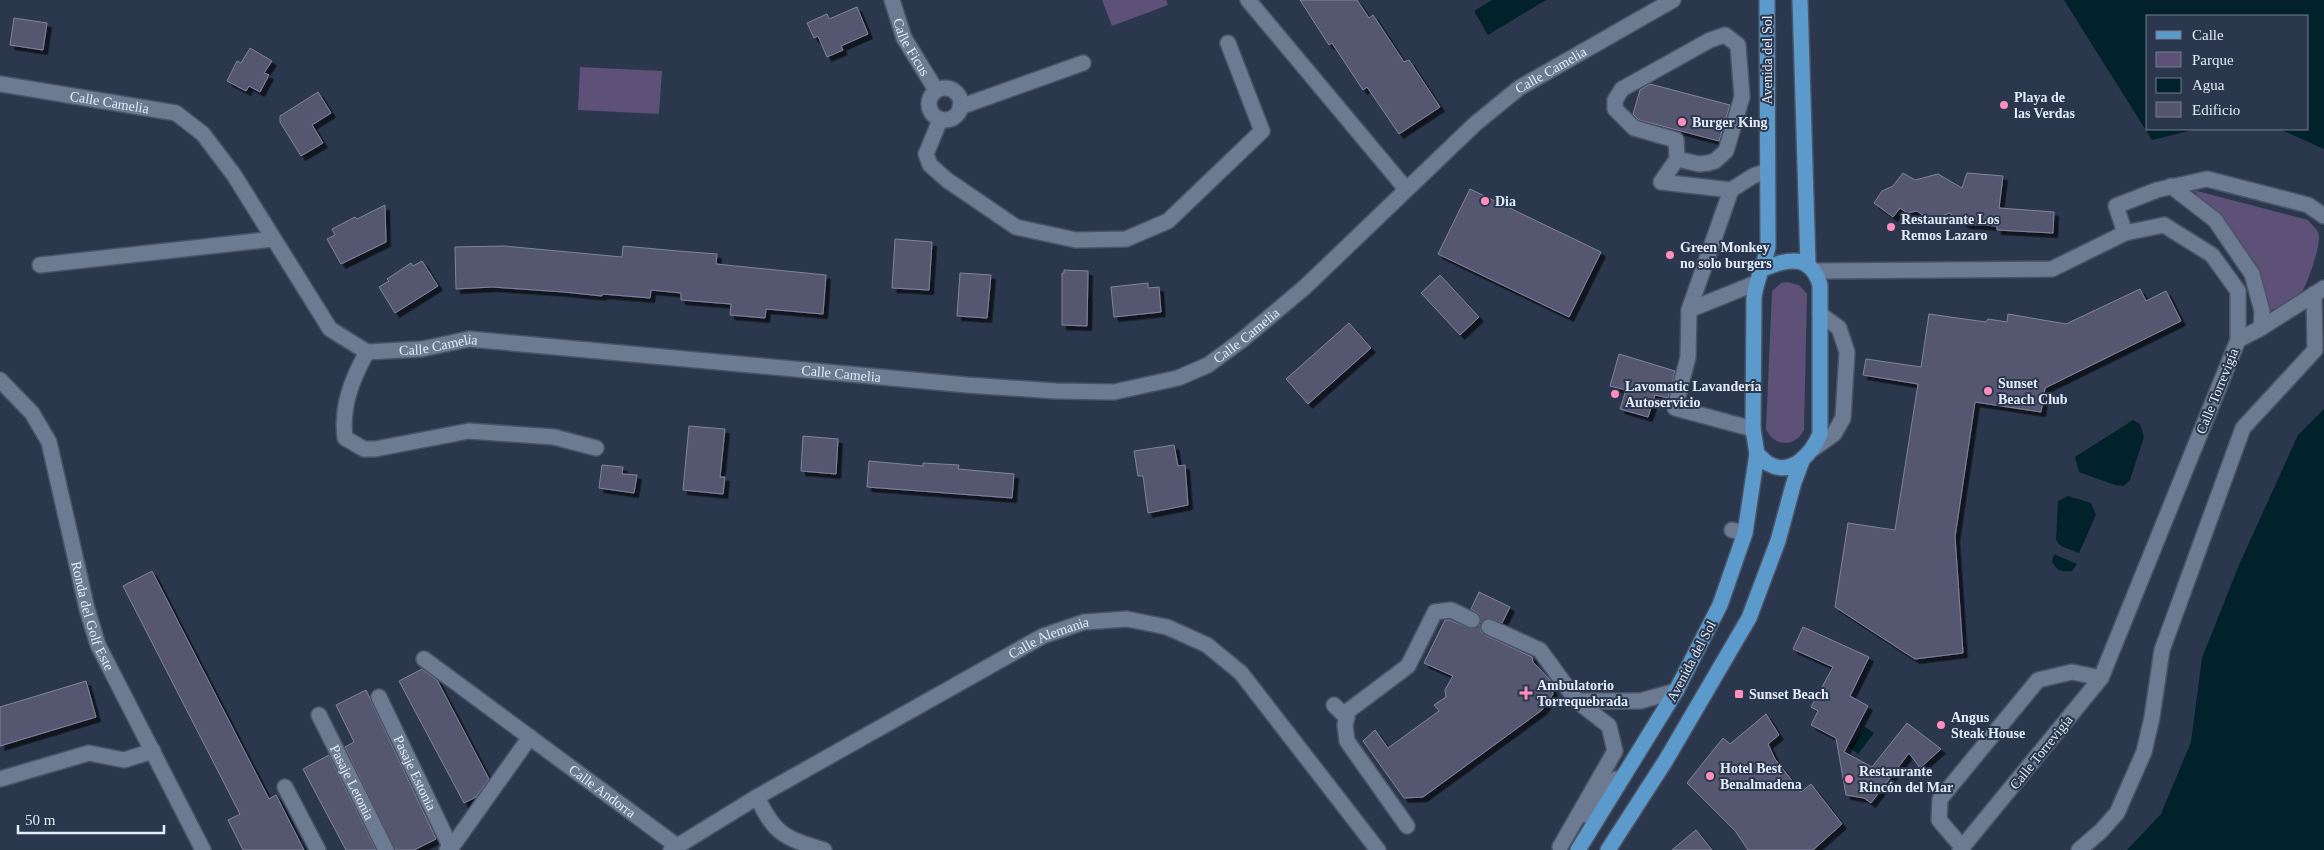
<svg xmlns="http://www.w3.org/2000/svg" width="2324" height="850" font-family="Georgia,serif">
	<style>
		.green { fill: #5d5177 }
		.water { fill: #01212b }
		.building { fill: #54566f; stroke: #81849f; filter: url(#shadow) }
		.lines { fill: none; stroke-linecap: round; stroke-linejoin: round }
		.minor-casing { stroke: #495365; stroke-width: 18 }
		.major-casing { stroke: #495365; stroke-width: 18 }
		.minor { stroke: #6c7a92; stroke-width: 15 }
		.major { stroke: #5c9acb; stroke-width: 15 }
		.poi-dot { fill: #fe8ebb; stroke: #2b374c; stroke-width: 2 }
		.labels { text-anchor: middle; stroke-width: 4; stroke-linejoin: round; paint-order: stroke }
		.street-label { font-size: 14px; fill: #e3ebf9; stroke: #2b374c }
		.poi-label { font-size: 14px; font-weight: bold; fill: #e3ebf9; stroke: #2b374c; text-anchor: start }
	</style>
	<defs>
		<filter id="shadow"><feDropShadow dx="4.5" dy="4.5" stdDeviation="0" flood-color="#0009"/></filter>
	</defs>
	<rect width="100%" height="100%" fill="#2b374c"/>
	<path class="green" d="M 1102,0 L 1166,0 L 1168,5 L 1112,26 Z
		M 580,67 L 662,71 L 659,114 L 578,110 Z
		M 2193,190 L 2308,220 C 2311,224 2316,228 2318,232 C 2323,243 2305,293 2296,301 C 2290,306 2277,308 2270,310 L 2222,221 Z
		M 1787,282 L 1799,285 L 1807,294 L 1804,430 C 1795,448 1774,447 1766,429 L 1772,291 L 1781,283 Z"/>
	<path class="water" d="M 1492,0 L 1546,0 L 1488,35 L 1474,11 Z
		M 2064,0 L 2324,0 L 2324,149 L 2279,129 L 2308,129 L 2308,16 L 2148,16 L 2148,129 L 2197,129 L 2152,140 Z
		M 2324,409 L 2324,850 L 2127,850 L 2161,814 L 2191,742 L 2202,658 L 2239,565 L 2298,435 Z
		M 2133,420 L 2140,424 L 2144,437 L 2130,480 L 2124,486 L 2115,485 L 2079,472 L 2075,457 Z
		M 2068,496 L 2091,503 L 2096,515 L 2079,553 L 2061,546 L 2056,540 L 2058,501 Z
		M 2054,554 L 2077,564 L 2072,571 C 2061,572 2057,571 2052,561 Z
		M 1865,727 L 1874,733 L 1858,754 L 1849,747 Z"/>
	<path class="building" d="M 1300,0 L 1357,0 L 1369,18 L 1373,15 L 1404,62 L 1409,60 L 1440,107 L 1399,134 L 1367,87 L 1363,90 L 1332,43 L 1329,45 Z
		M 857,7 L 868,34 L 841,46 L 843,50 L 827,57 L 818,36 L 814,38 L 807,23 L 827,14 L 829,19 Z
		M 14,18 L 47,23 L 43,50 L 10,45 Z
		M 250,48 L 272,61 L 264,73 L 269,75 L 260,92 L 249,86 L 246,91 L 227,81 L 237,61 L 241,63 Z
		M 1650,84 L 1730,105 L 1719,141 L 1639,120 L 1633,114 L 1640,90 Z
		M 318,92 L 331,113 L 312,125 L 323,143 L 301,156 L 280,122 L 280,116 Z
		M 1903,173 L 1915,180 L 1938,174 L 1962,188 L 1967,173 L 2003,176 L 1999,208 L 2054,212 L 2053,233 L 1997,230 L 1997,226 L 1965,224 L 1949,213 L 1931,221 L 1917,211 L 1907,213 L 1900,208 L 1893,217 L 1874,203 L 1882,191 L 1893,186 Z
		M 1470,189 L 1601,252 L 1569,317 L 1438,254 Z
		M 385,205 L 386,242 L 341,264 L 327,239 L 335,235 L 332,229 L 355,217 L 357,219 Z
		M 895,239 L 932,242 L 929,290 L 892,288 Z
		M 504,246 L 622,257 L 623,246 L 678,251 L 717,254 L 716,264 L 826,275 L 823,314 L 766,309 L 765,318 L 730,315 L 731,304 L 681,300 L 681,293 L 651,290 L 650,298 L 602,294 L 602,296 L 564,292 L 492,287 L 456,289 L 455,247 Z
		M 422,261 L 438,286 L 395,313 L 379,287 L 389,281 L 387,279 L 411,263 L 413,266 Z
		M 1064,270 L 1088,271 L 1087,326 L 1062,325 L 1062,273 L 1064,273 Z
		M 960,273 L 991,275 L 987,318 L 957,316 Z
		M 1440,275 L 1479,317 L 1460,335 L 1421,293 Z
		M 1148,283 L 1148,288 L 1159,287 L 1161,312 L 1114,317 L 1111,287 Z
		M 2140,289 L 2146,301 L 2166,291 L 2181,321 L 2045,388 L 2041,412 L 1975,402 L 1955,537 L 1963,653 L 1915,659 L 1835,607 L 1848,523 L 1895,530 L 1918,384 L 1863,375 L 1866,359 L 1921,367 L 1929,314 L 1986,322 L 1988,319 L 2007,322 L 2008,314 L 2066,324 Z
		M 1349,323 L 1371,348 L 1308,404 L 1286,379 Z
		M 1619,354 L 1675,371 L 1668,398 L 1655,395 L 1648,417 L 1620,409 L 1626,390 L 1610,386 Z
		M 689,426 L 725,429 L 720,477 L 725,477 L 723,494 L 683,490 Z
		M 803,436 L 838,439 L 836,474 L 801,471 Z
		M 1174,445 L 1178,466 L 1185,465 L 1188,505 L 1148,513 L 1143,476 L 1138,476 L 1134,451 Z
		M 869,461 L 923,466 L 923,463 L 959,465 L 958,469 L 1014,474 L 1012,498 L 867,487 Z
		M 602,465 L 623,467 L 622,474 L 637,475 L 634,493 L 599,488 Z
		M 152,571 L 269,799 L 276,795 L 304,850 L 243,850 L 228,820 L 240,814 L 123,586 Z
		M 1479,592 L 1510,607 L 1502,623 L 1489,618 L 1481,623 L 1479,614 L 1471,609 Z
		M 1445,620 L 1449,620 L 1472,629 L 1480,624 L 1481,632 L 1485,635 L 1532,657 L 1533,662 L 1550,680 L 1553,694 L 1542,710 L 1423,797 L 1404,798 L 1363,741 L 1375,730 L 1388,748 L 1439,711 L 1434,705 L 1446,697 L 1445,690 L 1453,676 L 1424,663 Z
		M 1803,627 L 1869,657 L 1850,696 L 1868,706 L 1844,752 L 1872,767 L 1907,723 L 1941,749 L 1920,768 L 1909,753 L 1871,803 L 1864,798 L 1846,795 L 1836,738 L 1811,725 L 1818,711 L 1811,707 L 1833,667 L 1793,649 Z
		M 422,669 L 437,680 L 489,779 L 476,797 L 464,803 L 399,681 Z
		M 86,681 L 96,717 L 0,746 L 0,707 Z
		M 366,690 L 436,839 L 414,850 L 395,850 L 345,747 L 354,742 L 336,705 Z
		M 1766,714 L 1779,735 L 1768,744 L 1775,759 L 1801,792 L 1811,784 L 1842,824 L 1813,850 L 1748,850 L 1736,832 L 1687,783 L 1723,738 L 1730,744 Z
		M 329,755 L 376,850 L 346,850 L 303,769 Z
		M 1696,830 L 1712,850 L 1672,850 Z"/>
	<g class="lines">
		<defs>
			<g id="minor">
				<path id="s1" d="M 892,0 L 904,38 L 936,90"/>
				<path d="M 1248,0 L 1406,189"/>
				<path id="s2" d="M 0,84 L 176,113 L 203,134 L 234,175 L 330,329 L 367,352 L 422,349 L 469,339 L 967,385 L 1056,391 L 1114,392 L 1178,378 L 1208,365 L 1242,340 L 1305,287 L 1475,124 L 1519,88 L 1673,0"/>
				<circle cx="945" cy="104" r="16"/>
				<path d="M 960,107 L 1083,63"/>
				<path d="M 940,120 L 926,154 L 930,165 L 947,180 L 1016,227 L 1076,240 L 1126,239 L 1168,221 L 1262,131 L 1228,43"/>
				<path d="M 1677,159 L 1699,164 L 1708,163 L 1715,161 L 1726,151 L 1742,97 L 1738,45 L 1725,35 L 1710,40 L 1622,89 L 1615,100 L 1615,109 L 1634,128 L 1676,140 L 1677,159 L 1661,182 L 1731,190"/>
				<path d="M 2171,186 L 2215,220 L 2252,274 L 2262,311 L 2261,328"/>
				<path d="M 2125,233 L 2116,206 L 2157,190 L 2207,179 L 2308,205 L 2324,216"/>
				<path d="M 40,265 L 274,239"/>
				<path d="M 1816,271 L 2052,269 L 2125,233 L 2164,225 L 2212,255 L 2238,291 L 2238,340 L 2101,678 L 1960,850"/>
				<path d="M 1689,310 L 1756,283"/>
				<path d="M 2238,340 L 2261,328 L 2324,288"/>
				<path d="M 367,352 C 352,379 341,406 345,438 L 364,449 L 375,449 L 469,431 L 554,437 L 596,448"/>
				<path id="s3" d="M 0,380 L 32,413 L 49,442 L 87,609 L 98,645 L 203,850"/>
				<path d="M 1753,429 L 1675,408 L 1688,357 L 1689,310 L 1731,190 L 1753,176 L 1767,171"/>
				<path d="M 1813,449 L 1834,434 L 1843,418 L 1847,352 L 1839,328 L 1820,314"/>
				<path d="M 1732,530 L 1745,533"/>
				<path d="M 1489,627 L 1540,650 L 1577,701"/>
				<path id="s4" d="M 424,659 L 677,846"/>
				<path id="s5" d="M 379,697 L 451,848"/>
				<path d="M 1334,705 L 1347,718"/>
				<path id="s6" d="M 319,715 L 386,850"/>
				<path d="M 0,779 L 89,753 L 124,760 L 153,751"/>
				<path d="M 285,787 L 318,850"/>
				<path d="M 757,797 C 775,835 785,838 824,850"/>
				<path d="M 1586,815 L 1616,779"/>
				<path d="M 1407,826 L 1347,741 L 1345,725 L 1348,711 L 1408,666 L 1435,612 L 1451,610 L 1472,620"/>
				<path d="M 1560,847 L 1615,751 L 1609,726 L 1577,701 L 1640,701 L 1676,691"/>
				<path d="M 1963,848 L 1939,820 L 1940,799 L 2038,680 L 2072,672 L 2101,678"/>
				<path d="M 447,850 L 451,848 L 530,737"/>
				<path id="s7" d="M 671,850 L 757,797 L 1043,636 L 1084,622 L 1127,619 L 1167,627 L 1207,645 L 1241,673 L 1378,850"/>
				<path d="M 2079,850 L 2101,831 L 2117,813 L 2144,752 L 2152,717 L 2162,650 L 2243,428 L 2315,350 L 2314,294"/>
			</g>
			<path id="major" d="M 1800,0 L 1808,264
				M 1757,454 C 1761,457 1765,462 1769,464 C 1792,477 1812,453 1820,434 L 1820,285 C 1811,254 1788,258 1763,269
				M 1578,850 L 1676,691 L 1720,605 L 1745,533 L 1757,454 L 1753,429 L 1754,298 C 1756,280 1764,265 1768,247 L 1767,0
				M 1608,850 L 1666,760 L 1749,618 L 1778,541 L 1794,482 L 1802,461"/>
		</defs>
		<use href="#minor" class="minor-casing"/>
		<use href="#major" class="major-casing"/>
		<use href="#minor" class="minor"/>
		<use href="#major" class="major"/>
	</g>
	<g class="poi-dot">
		<circle cx="2004" cy="105" r="5"/>
		<circle cx="1682" cy="122" r="5"/>
		<circle cx="1485" cy="201" r="5"/>
		<circle cx="1891" cy="227" r="5"/>
		<circle cx="1670" cy="255" r="5"/>
		<circle cx="1988" cy="391" r="5"/>
		<circle cx="1615" cy="394" r="5"/>
		<path d="M1523.5 685.5h5v5h5v5h-5v5h-5v-5h-5v-5h5z"/>
		<rect x="1734" y="689" width="10" height="10" rx="2.5"/>
		<circle cx="1941" cy="725" r="5"/>
		<circle cx="1710" cy="776" r="5"/>
		<circle cx="1849" cy="779" r="5"/>
	</g>
	<g class="labels">
		<g class="street-label">
			<text dy="5" stroke="none"><textPath href="#s1" startOffset="51">Calle Ficus</textPath></text>
			<text transform="translate(1767 60) rotate(-90)" y="5">Avenida del Sol</text>
			<text dy="5" stroke="none"><textPath href="#s2" startOffset="1791">Calle Camelia</textPath></text>
			<text dy="5" stroke="none"><textPath href="#s2" startOffset="111">Calle Camelia</textPath></text>
			<text dy="5" stroke="none"><textPath href="#s2" startOffset="1386">Calle Camelia</textPath></text>
			<text dy="5" stroke="none"><textPath href="#s2" startOffset="561">Calle Camelia</textPath></text>
			<text dy="5" stroke="none"><textPath href="#s2" startOffset="966">Calle Camelia</textPath></text>
			<text transform="translate(2217 391) rotate(-68)" y="5">Calle Torrevigía</text>
			<text dy="5" stroke="none"><textPath href="#s3" startOffset="259">Ronda del Golf Este</textPath></text>
			<text dy="5" stroke="none"><textPath href="#s7" startOffset="434">Calle Alemania</textPath></text>
			<text transform="translate(1691 661) rotate(-62)" y="5">Avenida del Sol</text>
			<text transform="translate(2041 752) rotate(-51)" y="5">Calle Torrevigía</text>
			<text dy="5" stroke="none"><textPath href="#s5" startOffset="84">Pasaje Estonia</textPath></text>
			<text dy="5" stroke="none"><textPath href="#s6" startOffset="75">Pasaje Letonia</textPath></text>
			<text dy="5" stroke="none"><textPath href="#s4" startOffset="222">Calle Andorra</textPath></text>
		</g>
		<g class="poi-label">
			<text x="2014" y="102">Playa de<tspan x="2014" dy="16">las Verdas</tspan></text>
			<text x="1692" y="127">Burger King</text>
			<text x="1495" y="206">Dia</text>
			<text x="1901" y="224">Restaurante Los<tspan x="1901" dy="16">Remos Lazaro</tspan></text>
			<text x="1680" y="252">Green Monkey<tspan x="1680" dy="16">no solo burgers</tspan></text>
			<text x="1998" y="388">Sunset<tspan x="1998" dy="16">Beach Club</tspan></text>
			<text x="1625" y="391">Lavomatic Lavandería<tspan x="1625" dy="16">Autoservicio</tspan></text>
			<text x="1537" y="690">Ambulatorio<tspan x="1537" dy="16">Torrequebrada</tspan></text>
			<text x="1749" y="699">Sunset Beach</text>
			<text x="1951" y="722">Angus<tspan x="1951" dy="16">Steak House</tspan></text>
			<text x="1720" y="773">Hotel Best<tspan x="1720" dy="16">Benalmadena</tspan></text>
			<text x="1859" y="776">Restaurante<tspan x="1859" dy="16">Rincón del Mar</tspan></text>
		</g>
	</g>
	<rect x="2146" y="15" width="162" height="115" fill="#2b374c" stroke="#757f91"/>
	<rect x="2156" y="31" width="25" height="8" fill="#5c9acb" stroke="#757f91"/>
	<text x="2192" y="40" font-size="15" fill="#e3ebf9">Calle</text>
	<rect x="2156" y="52" width="25" height="15" fill="#5d5177" stroke="#757f91"/>
	<text x="2192" y="65" font-size="15" fill="#e3ebf9">Parque</text>
	<rect x="2156" y="78" width="25" height="15" fill="#01212b" stroke="#757f91"/>
	<text x="2192" y="90" font-size="15" fill="#e3ebf9">Agua</text>
	<rect x="2156" y="102" width="25" height="15" fill="#54566f" stroke="#757f91"/>
	<text x="2192" y="115" font-size="15" fill="#e3ebf9">Edificio</text>
	<path d="M18 825v8h146v-8" fill="none" stroke="#e3ebf9" stroke-width="2.5"/>
	<text x="25" y="825" font-size="15" fill="#e3ebf9" stroke="#2b374c" stroke-width="4" paint-order="stroke">50 m</text>
</svg>
